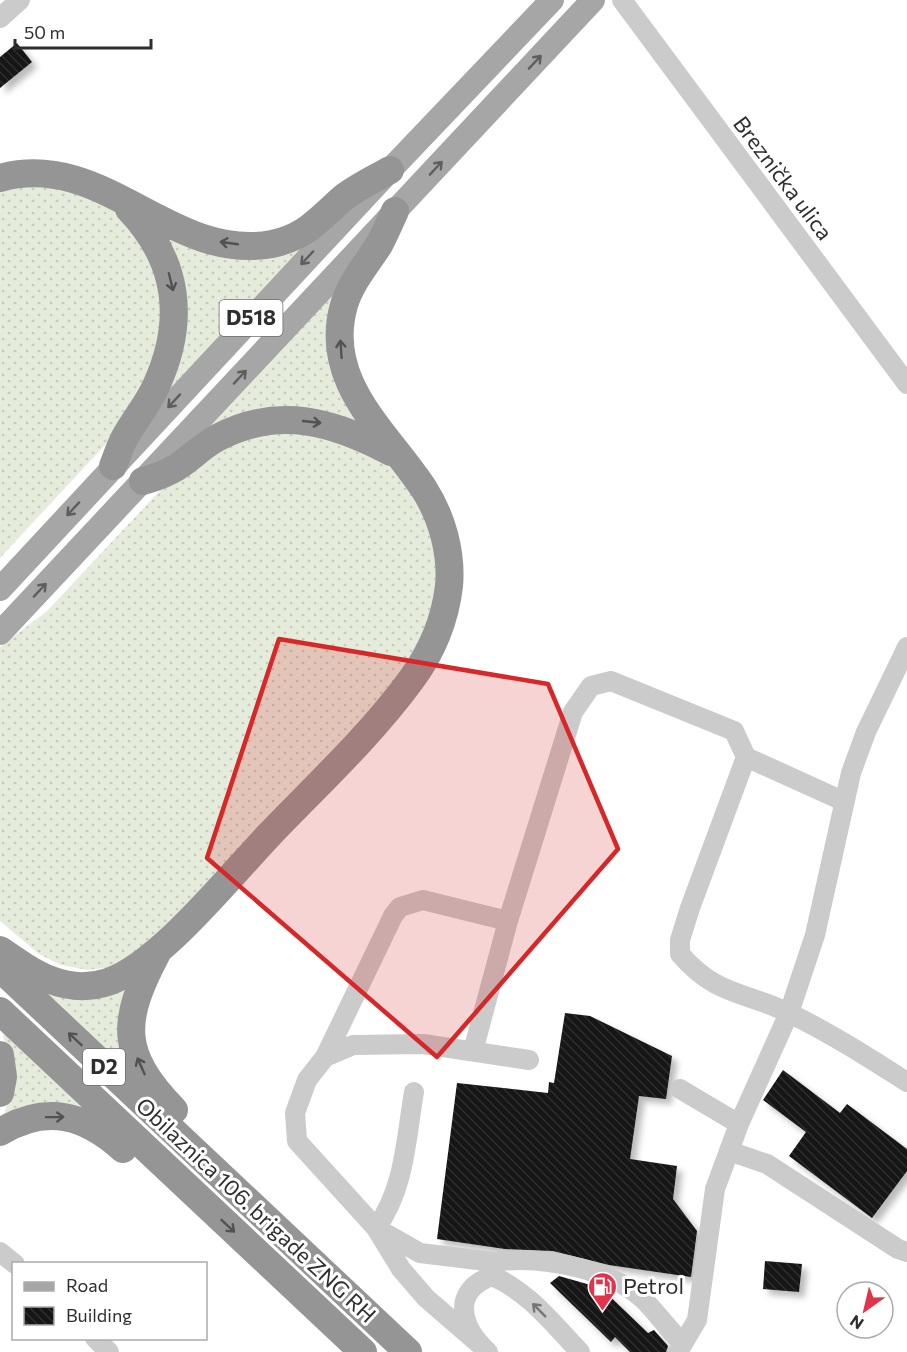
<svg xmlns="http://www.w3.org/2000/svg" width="907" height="1352" font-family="Commissioner,sans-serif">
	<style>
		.grass { fill: url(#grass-dots) }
		.building { fill: url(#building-back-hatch); filter: url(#shadow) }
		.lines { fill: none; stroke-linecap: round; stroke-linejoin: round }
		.minor { stroke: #cbcbcb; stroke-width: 20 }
		.major { stroke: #a6a6a6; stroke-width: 24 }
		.highway { stroke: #959595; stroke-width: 28 }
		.oneway { stroke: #5e5e5e }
		.oneway2 { stroke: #525252 }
		.oneway3 { stroke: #757575 }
		.marked { fill: #d62828; fill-opacity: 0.2; stroke: #d62828; stroke-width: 4.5; stroke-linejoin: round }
		.labels { text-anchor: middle; stroke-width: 6; stroke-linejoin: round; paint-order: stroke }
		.shield { fill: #fff; stroke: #6d6d6d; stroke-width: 1.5 }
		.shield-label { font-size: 21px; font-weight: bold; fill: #2e2e2e }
		.street-label { font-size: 22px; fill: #2e2e2e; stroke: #fff }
		.poi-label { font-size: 22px; fill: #2e2e2e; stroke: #fff; text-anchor: start }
	</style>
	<defs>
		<pattern id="grass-dots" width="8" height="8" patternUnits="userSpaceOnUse" patternTransform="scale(1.5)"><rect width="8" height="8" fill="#e5ecdc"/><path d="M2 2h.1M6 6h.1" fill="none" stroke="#c5cbbd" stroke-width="1.8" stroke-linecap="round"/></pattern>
		<pattern id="building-back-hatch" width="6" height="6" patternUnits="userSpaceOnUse" patternTransform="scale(1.5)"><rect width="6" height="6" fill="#151515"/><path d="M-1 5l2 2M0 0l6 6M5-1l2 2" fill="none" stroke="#2f2f2f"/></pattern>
		<filter id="shadow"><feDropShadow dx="5.5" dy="5.5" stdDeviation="3" flood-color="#0004"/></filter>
	</defs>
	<rect width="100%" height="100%" fill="#fff"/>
	<path class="grass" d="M 0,183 L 95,191 L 150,239 L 169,326 L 132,416 L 0,558 Z
		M 158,229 L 302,249 L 166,393 Z
		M 337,289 L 365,423 L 204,427 Z
		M 306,426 L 389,457 L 438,532 L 433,623 L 395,685 L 156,942 L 114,967 L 87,970 L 61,965 L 39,954 L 0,921 L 0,647 L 47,611 L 170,480 L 214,446 Z
		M 129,981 L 128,1073 L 39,992 Z
		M 7,1031 L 96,1113 L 2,1119 C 13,1092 15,1064 3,1037 Z"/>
	<path class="building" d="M 17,43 L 32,62 L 0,88 L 0,57 Z
		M 565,1013 L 590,1016 L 672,1056 L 666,1099 L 639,1096 L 630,1159 L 677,1166 L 673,1199 L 697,1231 L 691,1277 L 609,1265 L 553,1251 L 505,1249 L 437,1239 L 457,1083 L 548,1093 L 549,1082 L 554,1083 Z
		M 783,1070 L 840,1113 L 847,1104 L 907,1149 L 907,1171 L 872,1218 L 789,1156 L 806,1132 L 763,1100 Z
		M 765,1261 L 802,1264 L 799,1292 L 763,1289 Z
		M 559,1276 L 601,1288 L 648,1333 L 654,1330 L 668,1346 L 666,1352 L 630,1352 L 615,1337 L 611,1342 L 550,1283 Z"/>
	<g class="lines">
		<path class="minor" d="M 622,0 L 907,384
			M 0,18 L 20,0
			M 746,757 L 690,908 L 680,940 L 680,954 C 717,997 745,991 791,1014 C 832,1034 869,1058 907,1082
			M 473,1051 L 508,921 L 573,712 L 591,686 L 611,681 L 734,731 L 746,757 L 843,801
			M 325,1057 L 393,916 L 400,907 L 423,900 L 508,921
			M 680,1089 L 739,1124
			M 414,1092 C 406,1138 405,1189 376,1228 L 401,1269 L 426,1298 L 478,1343
			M 729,1151 L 767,1164 L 898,1249 L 907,1252
			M 0,1252 L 15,1264
			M 494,1262 L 420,1253 L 376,1228 L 297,1141 L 295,1113 L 307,1080 L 325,1057 L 353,1045 L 423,1044 L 529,1060
			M 492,1276 L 494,1262 C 538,1255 609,1268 643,1299 C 657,1313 669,1330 683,1344
			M 95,1338 L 109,1352
			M 488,1352 C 461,1327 450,1291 492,1276 C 528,1291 554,1325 580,1352
			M 678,1352 L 697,1320 L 715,1189 L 739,1124 L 789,1013 L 815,935 L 851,773 L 866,732 L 907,647"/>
		<path class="major" d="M 0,589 L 390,170 L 552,0
			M 0,633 L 593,0"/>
		<path class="highway" d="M 0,178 C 103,149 171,263 272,244 C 306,237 319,219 343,198 C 357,187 374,179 390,170
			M 113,466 C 117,456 120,446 125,437 C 135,419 148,404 156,386 C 186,321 179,261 129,209
			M 143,481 C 154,478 166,474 177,467 C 191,458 202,446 217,438 C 279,405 334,422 391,452
			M 0,950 C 33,973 65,996 108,982 C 159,965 230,876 269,835 C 317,785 370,736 411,680 C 431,653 445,620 449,586 C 452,553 442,517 424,489 C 386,431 322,382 344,305 C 351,282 366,265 379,245 C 385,234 390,222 395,211
			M 157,953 C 121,1021 119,1053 174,1110
			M 0,968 L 408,1352
			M 0,1011 L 363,1352
			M 0,1055 L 3,1077 L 0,1093
			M 0,1132 C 47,1104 85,1115 123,1149"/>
	</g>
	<defs><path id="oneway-shaft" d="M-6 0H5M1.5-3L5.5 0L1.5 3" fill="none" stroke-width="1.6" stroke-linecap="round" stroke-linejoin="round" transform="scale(1.5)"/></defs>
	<g class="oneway">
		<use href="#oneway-shaft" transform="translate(535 62) rotate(-47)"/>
		<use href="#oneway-shaft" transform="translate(436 168) rotate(-47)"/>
		<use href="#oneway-shaft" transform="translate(307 258) rotate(133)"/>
		<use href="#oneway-shaft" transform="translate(240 377) rotate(-47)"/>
		<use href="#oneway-shaft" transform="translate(174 401) rotate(133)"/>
		<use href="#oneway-shaft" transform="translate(73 509) rotate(133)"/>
		<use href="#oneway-shaft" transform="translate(40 590) rotate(-47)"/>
	</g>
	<g class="oneway2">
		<use href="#oneway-shaft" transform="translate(229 243) rotate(-172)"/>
		<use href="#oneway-shaft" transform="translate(171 282) rotate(76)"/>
		<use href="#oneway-shaft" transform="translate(341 349) rotate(-94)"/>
		<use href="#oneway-shaft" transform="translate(312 422) rotate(6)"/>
		<use href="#oneway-shaft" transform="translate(75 1039) rotate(-137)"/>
		<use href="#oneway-shaft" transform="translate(141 1066) rotate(-114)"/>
		<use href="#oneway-shaft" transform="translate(55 1117) rotate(-1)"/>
		<use href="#oneway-shaft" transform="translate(228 1226) rotate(43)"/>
	</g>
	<use class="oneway3" href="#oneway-shaft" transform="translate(539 1310) rotate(-135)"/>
	<path class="marked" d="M 279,639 L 548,684 L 618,849 L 437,1057 L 207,858 Z"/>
	<defs>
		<symbol id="fuel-pin" viewBox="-11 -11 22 30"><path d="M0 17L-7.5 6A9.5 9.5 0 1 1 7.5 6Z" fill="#e3334a" stroke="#fff"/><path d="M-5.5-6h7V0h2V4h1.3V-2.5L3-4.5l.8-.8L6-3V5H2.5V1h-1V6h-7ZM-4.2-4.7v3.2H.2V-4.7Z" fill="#fff"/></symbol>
	</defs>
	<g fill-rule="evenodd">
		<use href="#fuel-pin" x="586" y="1270" width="33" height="45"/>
	</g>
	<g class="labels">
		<g class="shield">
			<rect x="219.5" y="300" width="63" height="36" rx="4.5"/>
			<rect x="83" y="1049" width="42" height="36" rx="4.5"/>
		</g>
		<g class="shield-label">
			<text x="251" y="325">D518</text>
			<text x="104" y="1074">D2</text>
		</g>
		<g class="street-label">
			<text transform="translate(783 178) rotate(53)" y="8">Breznička ulica</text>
			<text transform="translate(256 1210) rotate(43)" y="8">Obilaznica 106. brigade ZNG RH</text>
		</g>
		<g class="poi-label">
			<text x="623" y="1294">Petrol</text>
		</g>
	</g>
	<rect x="12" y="1262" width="195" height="78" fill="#ffffff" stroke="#ababab" stroke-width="1.5"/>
	<rect x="24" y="1282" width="30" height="9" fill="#a6a6a6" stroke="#ababab" stroke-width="1.5"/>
	<text x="66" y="1292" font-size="18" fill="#2e2e2e">Road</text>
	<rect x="24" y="1307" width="30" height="18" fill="url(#building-back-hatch)" stroke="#ababab" stroke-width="1.5"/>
	<text x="66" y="1322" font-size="18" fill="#2e2e2e">Building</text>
	<g transform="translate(865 1310) rotate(214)"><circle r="28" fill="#ffffff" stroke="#ababab" stroke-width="1.5"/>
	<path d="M0-4.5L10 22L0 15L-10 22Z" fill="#e3334a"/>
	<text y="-9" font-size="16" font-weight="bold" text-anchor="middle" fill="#2e2e2e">N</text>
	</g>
	<path d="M15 39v9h136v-9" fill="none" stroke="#2e2e2e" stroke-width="3"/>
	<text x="24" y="39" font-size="18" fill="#2e2e2e" stroke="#ffffff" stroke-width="4.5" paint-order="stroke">50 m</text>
</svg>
